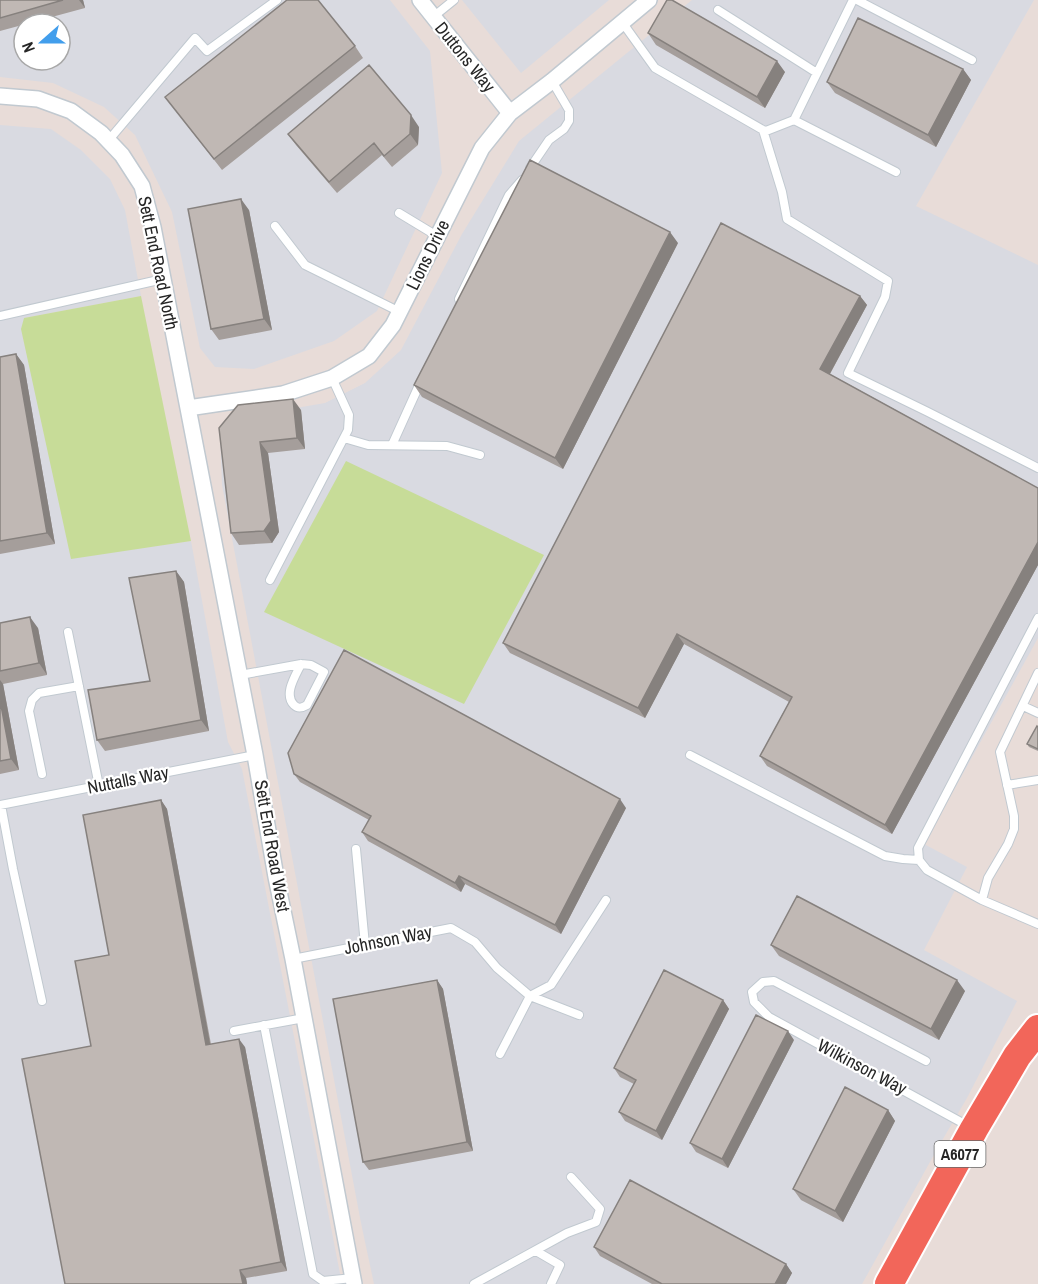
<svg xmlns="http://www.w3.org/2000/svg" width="1038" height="1284" font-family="'Archivo Narrow',sans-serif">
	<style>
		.industrial { fill: #d9dae1; fill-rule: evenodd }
		.green { fill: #c7dc98 }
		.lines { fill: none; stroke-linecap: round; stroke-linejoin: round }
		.lane-casing { stroke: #c1c9d0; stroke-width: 10 }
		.street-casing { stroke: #c1c9d0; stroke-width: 18 }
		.highway-casing { stroke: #fff; stroke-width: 32 }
		.lane { stroke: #fff; stroke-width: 8 }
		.street { stroke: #fff; stroke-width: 15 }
		.highway { stroke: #f2665a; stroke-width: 28 }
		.wall { fill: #a59e9b }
		.shaded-wall { fill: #86817e }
		.building { fill: #c0b8b4; stroke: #86817e; stroke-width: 1.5 }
		.labels { text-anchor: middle; stroke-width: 4.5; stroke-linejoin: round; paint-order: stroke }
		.shield { fill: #fff; stroke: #676767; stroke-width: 1.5 }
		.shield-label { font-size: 16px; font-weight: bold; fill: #262626 }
		.street-label { font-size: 18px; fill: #262626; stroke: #fff }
	</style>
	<rect width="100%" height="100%" fill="#e8dcd8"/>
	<path class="industrial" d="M 0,0 L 390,0 L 430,51 L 442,173 L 377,311 L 334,341 L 254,369 L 215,367 L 200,348 L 172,212 L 135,135 L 104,107 L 53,83 L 0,77 ZM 24,24 L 60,24 L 60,60 L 24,60 Z
		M 462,0 L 609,0 L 521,73 Z
		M 692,0 L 1034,0 L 916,206 L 1038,265 L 1038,638 L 924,844 L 967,867 L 924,950 L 1017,1001 L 967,1098 L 940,1144 L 862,1284 L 374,1284 L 361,1223 L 222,485 L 220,431 L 232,419 L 325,403 L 365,383 L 401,350 L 462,234 L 519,141 Z
		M 0,125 L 51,129 L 81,150 L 110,179 L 125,210 L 141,296 L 25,318 L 71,558 L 191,541 L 228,742 L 242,769 L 342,1284 L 0,1284 Z"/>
	<path class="green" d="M 141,296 L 191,541 L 71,559 L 21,329 L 24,318 Z
		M 346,461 L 544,555 L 464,704 L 264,612 Z"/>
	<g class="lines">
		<defs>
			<path id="lane" d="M 857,0 L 972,60
				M 718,10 L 817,73
				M 433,17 L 454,0
				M 622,22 L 655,68 L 763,130 L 766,131 L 794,120
				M 794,120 L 853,0
				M 794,120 L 896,172
				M 763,130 L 782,192 L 787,219 L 888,281 L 885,297 L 848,373 L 928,412 L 1038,468
				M 108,141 L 195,38 L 207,51 L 277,0
				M 530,168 L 549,140 L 564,129 L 569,121 L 569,110 L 552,81
				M 399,213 L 437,236
				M 275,226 L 305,265 L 400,312
				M 459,299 L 509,195 L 522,180
				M 0,316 L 163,279
				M 344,438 L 368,445 L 447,446 L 480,455
				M 392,445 L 421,381
				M 270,580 L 348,430 L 349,415 L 332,378
				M 1038,618 L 918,848 L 919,860 L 927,870 L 982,900 L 1038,924
				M 68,632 L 99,786
				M 240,675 L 301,664 L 311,665 L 324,672 L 307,705 C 302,708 298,709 294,705 C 283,694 296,675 301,664
				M 1023,706 L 1038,713
				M 690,755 L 885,856 L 903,859 L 919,860
				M 42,774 L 29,711 L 32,700 L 39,693 L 79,686
				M 1007,785 L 1038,780
				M 0,805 L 255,755
				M 1,805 L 13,869 L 42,1001
				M 356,849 L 365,945
				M 982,900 L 988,878 L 1008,844 L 1014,829 L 1014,816 L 1000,752 L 1038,673
				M 293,959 L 451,928 L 475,942 L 497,968 L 530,996 L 579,1015
				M 264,1025 L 313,1274 L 323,1281 L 353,1278
				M 234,1031 L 304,1018
				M 500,1054 L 530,996 L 551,985 L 606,900
				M 926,1061 L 774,981 L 763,982 L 752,992 L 754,1002 L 769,1017 L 970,1127
				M 536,1251 L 560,1265 L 551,1284
				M 474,1284 L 567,1233 L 596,1222 L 600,1209 L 571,1177"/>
			<path id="street" d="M 420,0 L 510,113
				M 0,96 L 38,99 L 71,111 L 101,133 L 122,155 L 142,186 L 153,227 L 188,408 L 255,755 L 276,877 L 293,959 L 354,1284
				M 188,408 L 283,394 L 332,378 L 369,356 L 393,325 L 482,148 L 510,113 L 552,81 L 649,0"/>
			<path id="highway" d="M 889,1284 L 974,1129 L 1017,1056 L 1038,1029"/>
		</defs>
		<use href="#lane" class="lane-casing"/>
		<use href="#street" class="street-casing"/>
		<use href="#highway" class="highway-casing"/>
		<use href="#lane" class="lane"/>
		<use href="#street" class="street"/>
		<use href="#highway" class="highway"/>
	</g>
	<path class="wall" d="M 0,0 L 83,0 L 85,8 L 0,31 Z
		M 648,33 L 785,72 L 765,108 L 656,45 Z
		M 355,46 L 363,58 L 222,170 L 165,97 Z
		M 963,69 L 971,80 L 936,147 L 835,93 L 827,82 Z
		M 419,127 L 418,145 L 392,167 L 382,155 L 337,193 L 296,145 L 288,134 Z
		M 249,210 L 272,330 L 219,340 L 211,329 Z
		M 678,243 L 563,469 L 422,397 L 414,385 Z
		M 860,296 L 867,305 L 830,374 L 1038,488 L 1038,565 L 892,834 L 767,766 L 760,756 L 789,702 L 684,644 L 645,718 L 510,653 L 503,643 Z
		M 16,354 L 24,365 L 55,544 L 0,554 L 0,357 Z
		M 238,405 L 301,410 L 305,449 L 268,453 L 279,532 L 272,543 L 239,545 L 231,533 Z
		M 176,571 L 184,582 L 209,731 L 105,751 L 97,740 L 150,681 Z
		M 0,623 L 38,628 L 47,675 L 3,684 L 19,770 L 0,774 Z
		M 1038,727 L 1038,751 L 1029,747 L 1027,744 Z
		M 294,774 L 626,808 L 561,934 L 465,884 L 461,892 L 368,841 L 362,832 L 369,820 L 300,782 Z
		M 161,800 L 167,809 L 211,1044 L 245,1047 L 287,1271 L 246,1278 L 247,1284 L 91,1046 Z
		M 771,945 L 965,991 L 939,1040 L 779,956 Z
		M 437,980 L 443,989 L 473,1151 L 369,1170 L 363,1162 Z
		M 723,1000 L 729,1009 L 662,1140 L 625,1121 L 619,1112 L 634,1084 L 620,1077 L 614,1068 Z
		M 794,1040 L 728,1168 L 696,1152 L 690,1143 Z
		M 888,1110 L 895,1121 L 843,1222 L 801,1200 L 793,1189 Z
		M 594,1247 L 786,1264 L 792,1273 L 786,1284 L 652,1284 L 600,1256 Z"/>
	<path class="shaded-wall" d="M 79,0 L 83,0 L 85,8 Z
		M 777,61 L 785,72 L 765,108 L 757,97 Z
		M 963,69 L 971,80 L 936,147 L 928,135 Z
		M 411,115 L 419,127 L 418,145 L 410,134 Z
		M 241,199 L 249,210 L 272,330 L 264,319 Z
		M 670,232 L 678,243 L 563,469 L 555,458 Z
		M 860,296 L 867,305 L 827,379 L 820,369 Z
		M 16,354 L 24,365 L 55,544 L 47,533 Z
		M 293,399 L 301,410 L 305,449 L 297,438 Z
		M 260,442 L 268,453 L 279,532 L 272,543 L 264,531 Z
		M 1038,542 L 1038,565 L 892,834 L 885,825 Z
		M 176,571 L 184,582 L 209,731 L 201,720 Z
		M 30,617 L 38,628 L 47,675 L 39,663 Z
		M 677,634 L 684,644 L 645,718 L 638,708 Z
		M 0,680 L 3,684 L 19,770 L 11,759 L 0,700 Z
		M 620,799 L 626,808 L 561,934 L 555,925 Z
		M 161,800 L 167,809 L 212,1054 L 206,1045 Z
		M 459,876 L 465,884 L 461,892 L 455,883 Z
		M 437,980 L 443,989 L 473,1151 L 467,1142 Z
		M 957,980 L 965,991 L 939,1040 L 931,1029 Z
		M 723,1000 L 729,1009 L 662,1140 L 656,1131 Z
		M 788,1031 L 794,1040 L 728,1168 L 722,1159 Z
		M 239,1039 L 245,1047 L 287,1271 L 281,1262 Z
		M 888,1110 L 895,1121 L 843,1222 L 835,1211 Z
		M 786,1264 L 792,1273 L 786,1284 L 775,1284 Z
		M 240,1270 L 246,1278 L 247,1284 L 243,1284 Z"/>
	<path class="building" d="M 0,0 L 63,0 L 0,18 Z
		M 287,0 L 318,0 L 355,46 L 214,159 L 165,97 Z
		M 667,0 L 672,0 L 777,61 L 757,97 L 648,33 Z
		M 858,18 L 963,69 L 928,135 L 827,82 Z
		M 369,65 L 411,115 L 410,134 L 384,156 L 374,143 L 329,182 L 288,134 Z
		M 530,160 L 670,232 L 555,458 L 414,385 Z
		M 241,199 L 264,319 L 211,329 L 188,209 Z
		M 721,223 L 860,296 L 820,369 L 1038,488 L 1038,542 L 885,825 L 760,756 L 792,697 L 677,634 L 638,708 L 503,643 Z
		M 16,354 L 47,533 L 0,541 L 0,357 Z
		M 293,399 L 297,438 L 260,442 L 271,521 L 264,531 L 231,533 L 219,428 L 238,405 Z
		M 176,571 L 201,720 L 97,740 L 88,690 L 150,681 L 129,578 Z
		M 30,617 L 39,663 L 0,671 L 0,623 Z
		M 344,650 L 620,799 L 555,925 L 459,876 L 455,883 L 362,832 L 371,816 L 294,774 L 288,753 Z
		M 0,700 L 11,759 L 0,761 Z
		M 1037,726 L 1038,727 L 1038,749 L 1027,744 Z
		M 161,800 L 206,1045 L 239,1039 L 281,1262 L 240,1270 L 243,1284 L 65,1284 L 22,1059 L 91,1046 L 75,961 L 109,955 L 83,815 Z
		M 797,896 L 957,980 L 931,1029 L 771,945 Z
		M 664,970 L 723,1000 L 656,1131 L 619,1112 L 636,1080 L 614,1068 Z
		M 437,980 L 467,1142 L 363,1162 L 333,999 Z
		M 756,1015 L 788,1031 L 722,1159 L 690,1143 Z
		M 845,1087 L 888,1110 L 835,1211 L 793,1189 Z
		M 630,1180 L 786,1264 L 775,1284 L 662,1284 L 594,1247 Z"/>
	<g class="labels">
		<rect class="shield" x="934.5" y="1141" width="51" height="26" rx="4.5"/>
		<g class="shield-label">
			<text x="960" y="1160">A6077</text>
		</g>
		<g class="street-label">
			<text transform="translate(465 57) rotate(51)" y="6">Duttons Way</text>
			<text transform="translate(428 255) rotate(-64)" y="6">Lions Drive</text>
			<text transform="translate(158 263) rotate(78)" y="6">Sett End Road North</text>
			<text transform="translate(128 780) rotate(-11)" y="6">Nuttalls Way</text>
			<text transform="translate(272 846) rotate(80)" y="6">Sett End Road West</text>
			<text transform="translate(388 940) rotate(-11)" y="6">Johnson Way</text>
			<text transform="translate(862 1067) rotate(28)" y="6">Wilkinson Way</text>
		</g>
	</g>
	<g transform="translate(42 42) rotate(249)"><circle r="28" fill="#ffffff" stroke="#a8a8a8" stroke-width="1.5"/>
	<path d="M0-4.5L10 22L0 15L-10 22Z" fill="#429eec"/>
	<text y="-9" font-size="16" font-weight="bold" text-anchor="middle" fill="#262626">N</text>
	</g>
</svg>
